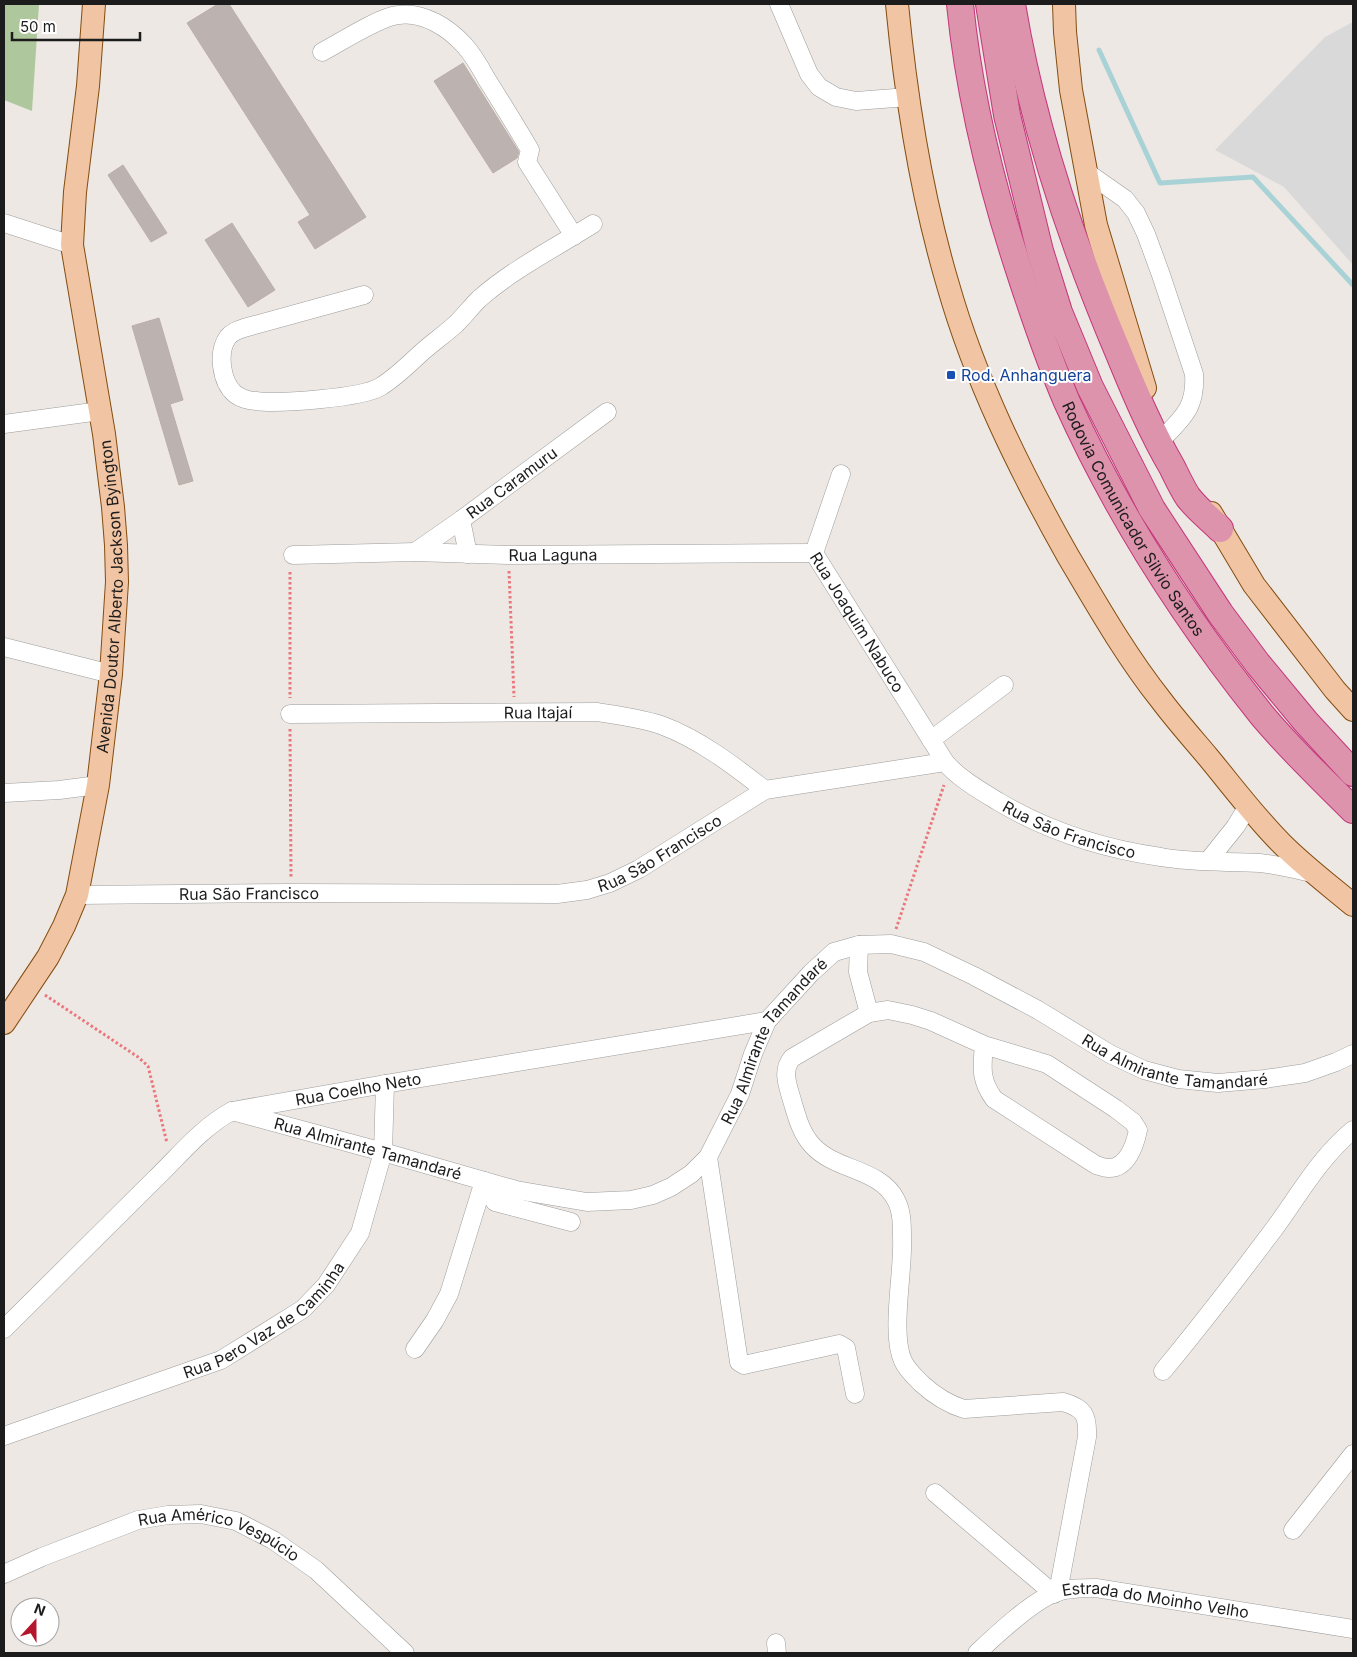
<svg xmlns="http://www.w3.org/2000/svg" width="1357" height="1657" font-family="Inter,sans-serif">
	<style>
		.residential { fill: #dad9da }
		.forest { fill: #afc79c }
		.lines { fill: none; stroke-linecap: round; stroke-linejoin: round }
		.stream { stroke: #a8d2d6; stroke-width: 5 }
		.building { fill: #bcb3b0; stroke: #bcaea7 }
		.minor-casing { stroke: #9d9d9d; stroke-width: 19 }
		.major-casing { stroke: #844d10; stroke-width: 24 }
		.highway-casing { stroke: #c4377c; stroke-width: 28 }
		.path { stroke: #e9777d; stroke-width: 3; stroke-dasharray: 2.5 2.5; stroke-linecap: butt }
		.minor { stroke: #fff; stroke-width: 18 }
		.major { stroke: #f1c4a4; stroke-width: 22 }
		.highway { stroke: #dc93ab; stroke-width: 26 }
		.transit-dot { fill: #1a4fb4; stroke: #fff; stroke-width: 2 }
		.labels { text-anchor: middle; stroke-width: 4; stroke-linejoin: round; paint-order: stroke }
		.transit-label { font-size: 16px; fill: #164399; stroke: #fff; text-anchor: start }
		.street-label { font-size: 16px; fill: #1c1c1c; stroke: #fff }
	</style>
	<rect width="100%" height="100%" fill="#ede8e3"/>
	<path class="residential" d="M 1353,22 L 1353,265 L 1284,187 L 1215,150 L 1325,37 Z"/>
	<path class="forest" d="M 4,4 L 39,4 L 32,111 L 4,100 Z"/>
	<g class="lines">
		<path class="stream" d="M 1099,50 L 1160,183 L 1253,177 L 1353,285"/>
	</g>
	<path class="building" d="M 218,4 L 229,4 L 366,217 L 315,249 L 298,222 L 310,215 L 187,23 Z
		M 463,63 L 519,152 L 517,158 L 493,173 L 434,81 Z
		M 123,165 L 167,233 L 151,242 L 108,175 Z
		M 232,223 L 275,290 L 248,307 L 205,240 Z
		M 159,318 L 183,400 L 170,404 L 193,481 L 179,485 L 132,326 Z"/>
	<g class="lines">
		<defs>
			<g id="minor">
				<path d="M 779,4 L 809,74 L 819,87 L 836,97 L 856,101 L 908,97"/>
				<path d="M 322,52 C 341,42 379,17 398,15 C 423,11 449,28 465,46 C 473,55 480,67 486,78 C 501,102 516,126 530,150 L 527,162 L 574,236"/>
				<path d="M 1085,171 L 1125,199 L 1136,213 L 1146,234 L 1161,275 L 1194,374 C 1196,404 1186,415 1166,435"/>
				<path d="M 4,223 L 72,245"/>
				<path d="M 364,295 L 244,328 C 238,330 232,332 228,337 C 217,352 221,382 235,394 C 240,398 249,401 256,401 C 278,404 362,398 380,387 C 395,378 408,365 421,353 C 432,343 445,334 456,324 C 464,316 471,307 479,299 C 513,269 555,248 593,224"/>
				<path d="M 4,424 L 100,411"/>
				<path id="s1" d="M 841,474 L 814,553 L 945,762"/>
				<path d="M 461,520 L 468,554"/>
				<path id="s2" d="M 415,552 L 461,520 L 607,412"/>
				<path id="s3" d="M 293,555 L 415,552 L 508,555 L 814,553"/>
				<path d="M 4,647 L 111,674"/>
				<path id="s4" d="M 290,714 L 597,712 C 618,715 640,718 661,725 C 699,739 733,765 765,790"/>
				<path d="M 931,740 L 1004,685"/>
				<path d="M 4,793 L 59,790 L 98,785"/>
				<path d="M 1208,861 L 1236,826 L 1248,806"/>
				<path id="s5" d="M 77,895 L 291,893 L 557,894 L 587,890 L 610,883 L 639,869 L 765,790 L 945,762 C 958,778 981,791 999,802 C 1048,831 1105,849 1161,857 C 1193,863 1227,861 1260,863 C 1279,865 1298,870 1316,874"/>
				<path d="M 859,945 L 858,972 L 869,1013"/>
				<path d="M 984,1045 C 982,1067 980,1080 994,1099 L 1096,1165 C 1100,1166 1104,1168 1108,1168 C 1127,1169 1135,1145 1138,1130 L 1133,1122 L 1116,1109 L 1047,1064 L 984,1045 L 931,1021 L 912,1015 L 888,1010 L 869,1013 L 792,1058 C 782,1070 787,1083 791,1097 C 796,1113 800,1132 812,1145 C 835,1171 880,1168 896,1200 C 902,1211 902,1225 902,1237 C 904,1270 890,1333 903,1361 C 907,1370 915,1377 922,1384 C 935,1396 948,1404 964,1409 L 1063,1402 C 1084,1408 1088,1415 1087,1437 L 1058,1592"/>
				<path id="s6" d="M 232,1111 L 383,1152 L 516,1190 L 587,1202 L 631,1200 L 653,1195 L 671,1187 L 691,1174 L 708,1157 L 740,1094 L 753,1054 L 767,1021 L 811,973 L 834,952 L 859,945 L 891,944 L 924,952 L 974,976 L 1038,1010 L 1110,1054 L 1144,1070 L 1178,1079 L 1218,1083 L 1265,1079 L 1305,1073 L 1336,1062 L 1353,1054"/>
				<path d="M 708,1157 L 739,1362 L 744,1365 L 839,1344 L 846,1348 L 855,1394"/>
				<path d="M 484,1181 L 489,1193 L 495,1202 L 571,1222"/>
				<path id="s7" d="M 4,1329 C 54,1279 104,1229 155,1179 C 180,1155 201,1128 232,1111 L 385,1084 L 767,1021"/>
				<path d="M 415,1349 L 435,1320 L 449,1294 L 484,1181"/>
				<path d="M 1163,1371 C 1201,1325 1238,1277 1274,1229 C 1299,1195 1320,1157 1353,1130"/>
				<path id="s8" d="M 4,1436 L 221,1360 L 303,1309 L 326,1285 L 360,1233 L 383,1152 L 385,1084"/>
				<path d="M 935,1493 L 1054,1594"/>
				<path d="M 1293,1530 L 1353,1454"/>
				<path id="s9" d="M 4,1574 L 42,1557 L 138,1520 L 168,1515 L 201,1514 L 236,1521 L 273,1540 L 316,1570 L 405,1653"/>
				<path d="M 776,1643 L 777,1653"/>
				<path id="s10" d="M 977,1653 C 996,1635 1033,1600 1057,1592 C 1069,1588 1083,1588 1096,1588 L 1353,1629"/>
			</g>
			<g id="major">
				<path d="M 897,4 C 906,98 921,194 948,285 C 975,380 1020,471 1068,556 C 1097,605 1126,656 1161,700 C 1176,720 1192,738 1208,757 C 1232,786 1255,817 1282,844 C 1304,866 1329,885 1353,905"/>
				<path d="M 1064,4 L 1065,32 L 1071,90 L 1096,225 L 1145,388"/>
				<path d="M 1211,513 L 1254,585 L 1335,690 L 1353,710"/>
				<path id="s11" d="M 4,1023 L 48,957 L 64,926 L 77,895 L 98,785 L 111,674 L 117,582 L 116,545 L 113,507 L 104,434 L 72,245 L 75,192 L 88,86 L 94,4"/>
			</g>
			<g id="highway">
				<path id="s12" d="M 960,4 C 969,95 991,185 1020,273 C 1034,316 1049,360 1067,402 C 1117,513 1185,619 1261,714 C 1289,748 1322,779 1353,810"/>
				<path d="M 989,4 L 1007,115 L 1040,251 L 1059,312 L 1090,387 L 1152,509 L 1220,613 L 1258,664 L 1306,722 L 1353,773"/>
				<path d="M 1012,4 C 1032,125 1071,241 1119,354 C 1135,393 1151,431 1172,467 C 1177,477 1182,488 1188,497 C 1197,509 1210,519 1220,529"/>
			</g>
		</defs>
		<use href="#minor" class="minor-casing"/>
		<use href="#major" class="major-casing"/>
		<use href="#highway" class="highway-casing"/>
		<path class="path" d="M 509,571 L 514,697
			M 290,572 L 290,698
			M 290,729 L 291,878
			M 896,929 L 944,785
			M 45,995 L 138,1057 L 148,1066 L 167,1143"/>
		<use href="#minor" class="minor"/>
		<use href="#major" class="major"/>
		<use href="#highway" class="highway"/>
	</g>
	<rect class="transit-dot" x="946" y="370" width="10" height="10" rx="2.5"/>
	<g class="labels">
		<g class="transit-label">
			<text x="961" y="381">Rod. Anhanguera</text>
		</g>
		<g class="street-label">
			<text dy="6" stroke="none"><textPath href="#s2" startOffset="119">Rua Caramuru</textPath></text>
			<text dy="6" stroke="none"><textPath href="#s12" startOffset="548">Rodovia Comunicador Silvio Santos</textPath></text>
			<text dy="6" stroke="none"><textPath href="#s3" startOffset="260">Rua Laguna</textPath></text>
			<text dy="6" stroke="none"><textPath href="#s11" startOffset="449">Avenida Doutor Alberto Jackson Byington</textPath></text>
			<text dy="6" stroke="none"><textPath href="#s1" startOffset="165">Rua Joaquim Nabuco</textPath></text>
			<text dy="6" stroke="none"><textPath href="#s4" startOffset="248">Rua Itajaí</textPath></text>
			<text dy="6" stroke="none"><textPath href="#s5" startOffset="1041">Rua São Francisco</textPath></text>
			<text dy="6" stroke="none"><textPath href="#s5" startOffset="592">Rua São Francisco</textPath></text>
			<text dy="6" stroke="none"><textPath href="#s5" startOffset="172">Rua São Francisco</textPath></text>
			<text dy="6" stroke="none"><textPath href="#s6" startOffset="636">Rua Almirante Tamandaré</textPath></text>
			<text dy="6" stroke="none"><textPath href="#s6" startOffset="1116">Rua Almirante Tamandaré</textPath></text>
			<text dy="6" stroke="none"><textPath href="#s7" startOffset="444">Rua Coelho Neto</textPath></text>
			<text dy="6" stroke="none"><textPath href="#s6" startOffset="141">Rua Almirante Tamandaré</textPath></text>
			<text dy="6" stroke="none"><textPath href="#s8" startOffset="288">Rua Pero Vaz de Caminha</textPath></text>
			<text dy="6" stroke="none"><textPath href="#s9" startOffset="230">Rua Américo Vespúcio</textPath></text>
			<text dy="6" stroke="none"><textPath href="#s10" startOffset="201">Estrada do Moinho Velho</textPath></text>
		</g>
	</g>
	<rect width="1357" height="1657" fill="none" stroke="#1c1c1c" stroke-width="10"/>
	<g transform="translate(35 1622) rotate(21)"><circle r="24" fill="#ffffff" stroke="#a4a4a4"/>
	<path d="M0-4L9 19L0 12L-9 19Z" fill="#b3162d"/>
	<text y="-8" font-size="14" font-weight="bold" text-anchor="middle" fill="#1c1c1c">N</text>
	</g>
	<path d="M12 32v8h128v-8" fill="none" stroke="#1c1c1c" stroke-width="2.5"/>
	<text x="20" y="32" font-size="15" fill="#1c1c1c" stroke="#ffffff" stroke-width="4" paint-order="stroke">50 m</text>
</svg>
